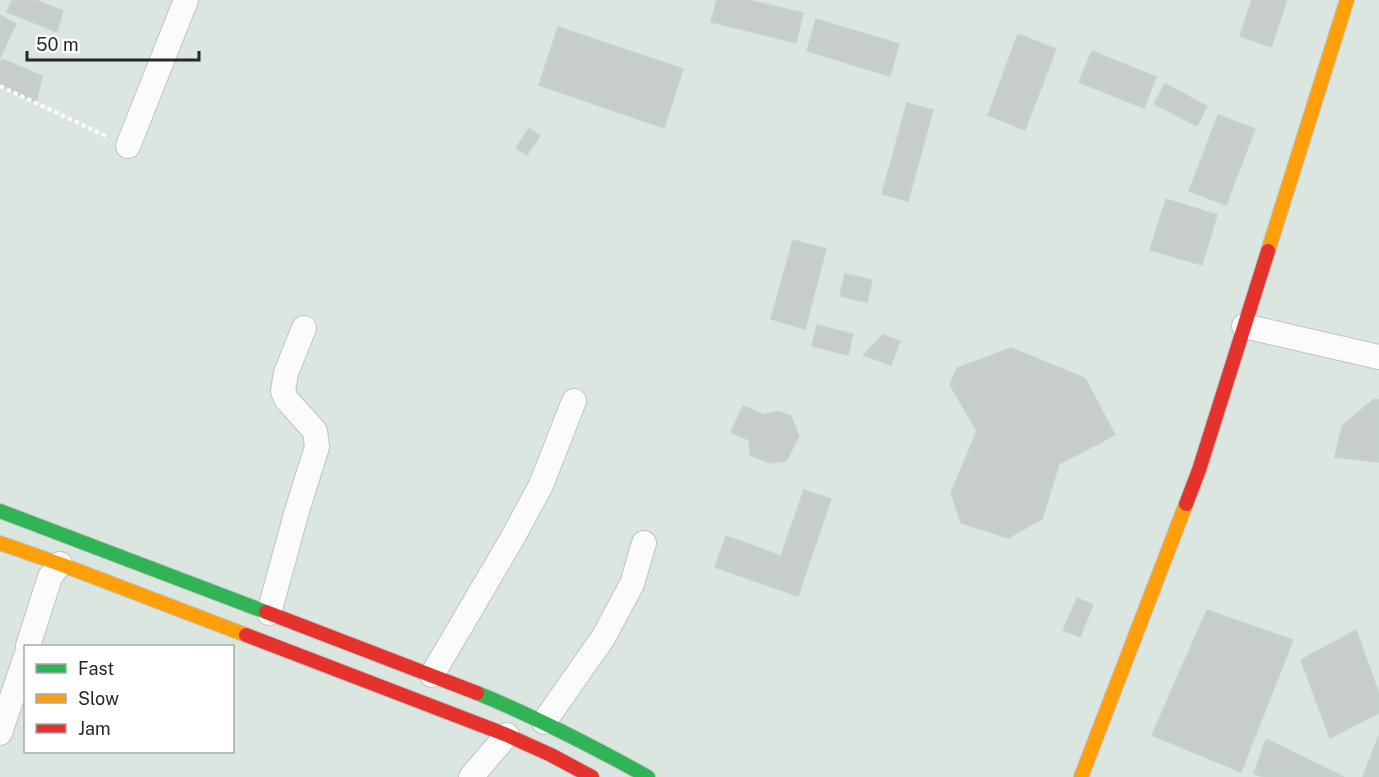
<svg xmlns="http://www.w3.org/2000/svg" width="1379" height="777" font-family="'Public Sans',sans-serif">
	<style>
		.building { fill: #c7ceca; stroke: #c8d1cc; stroke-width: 1.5 }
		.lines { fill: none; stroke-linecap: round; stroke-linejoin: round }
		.street-casing { stroke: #c1c3c1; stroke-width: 26 }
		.fast-casing { stroke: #c1c3c1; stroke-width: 16 }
		.slow-casing { stroke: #c1c3c1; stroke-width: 16 }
		.jam-casing { stroke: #c1c3c1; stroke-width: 16 }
		.path { stroke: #fafbfa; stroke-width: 4; stroke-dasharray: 4.5 3; stroke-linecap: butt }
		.street { stroke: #fafbfa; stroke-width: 24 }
		.fast { stroke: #30b455; stroke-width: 14 }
		.slow { stroke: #ff9f0a; stroke-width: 14 }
		.jam { stroke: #e5322d; stroke-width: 14 }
	</style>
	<rect width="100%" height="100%" fill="#dbe6e0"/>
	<path class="building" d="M 12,0 L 35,0 L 63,11 L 57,32 L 7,12 Z
		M 717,0 L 748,0 L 803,13 L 796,43 L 711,22 Z
		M 1252,0 L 1287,0 L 1271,47 L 1240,36 Z
		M 0,15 L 16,24 L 0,58 Z
		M 816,19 L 899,44 L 890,76 L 807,51 Z
		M 558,27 L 683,69 L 664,128 L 539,85 Z
		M 1018,34 L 1056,49 L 1025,130 L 988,115 Z
		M 1092,51 L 1156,77 L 1144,108 L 1079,82 Z
		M 2,59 L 42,76 L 36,103 L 0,86 L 0,65 Z
		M 1165,84 L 1207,106 L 1197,126 L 1154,104 Z
		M 907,103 L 933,110 L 908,201 L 882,194 Z
		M 1218,115 L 1255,129 L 1226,205 L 1189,191 Z
		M 529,128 L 540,136 L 527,155 L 516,148 Z
		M 1166,199 L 1217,215 L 1202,265 L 1150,250 Z
		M 793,240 L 826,249 L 805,329 L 771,319 Z
		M 845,274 L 872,280 L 867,302 L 840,296 Z
		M 817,325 L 853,334 L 848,355 L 812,346 Z
		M 883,335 L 900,341 L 891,365 L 863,355 Z
		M 1011,348 L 1085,378 L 1115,435 L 1059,464 L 1042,519 L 1008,538 L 961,523 L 951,493 L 977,431 L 950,385 L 957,368 Z
		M 1374,399 L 1379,400 L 1379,462 L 1335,457 L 1342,426 Z
		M 743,406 L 764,415 L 778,411 L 791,416 L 799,436 L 786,461 L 769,463 L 750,455 L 749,440 L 731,432 Z
		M 804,490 L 831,499 L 798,596 L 715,567 L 726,536 L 781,556 Z
		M 1077,598 L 1093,605 L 1080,637 L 1063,630 Z
		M 1207,610 L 1293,640 L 1241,772 L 1152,735 Z
		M 1356,630 L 1379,694 L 1379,713 L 1330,738 L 1301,660 Z
		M 1379,735 L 1379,777 L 1363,777 Z
		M 1266,739 L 1344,777 L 1262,777 L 1254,773 Z"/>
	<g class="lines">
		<defs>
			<path id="street" d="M 128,146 L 186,0
				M 1244,326 L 1379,357
				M 269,613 L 296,514 L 317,447 L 315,431 L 286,399 L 283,391 L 286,373 L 304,328
				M 28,646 L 50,577 L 60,564
				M 432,675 L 513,537 L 541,485 L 574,401
				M 544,722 L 603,638 L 632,584 L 644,543
				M 0,733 L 26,656
				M 471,777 L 507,735"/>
			<path id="fast" d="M 0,511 L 266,612
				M 477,693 C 536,717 592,746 648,777"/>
			<path id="slow" d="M 1268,251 L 1347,0
				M 0,543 L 60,564 L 246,635
				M 1081,777 L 1186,504"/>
			<path id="jam" d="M 1186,504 L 1199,470 L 1268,251
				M 266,612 L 477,693
				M 246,635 L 507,735 L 551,755 L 592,777"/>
		</defs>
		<use href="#street" class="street-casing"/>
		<use href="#fast" class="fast-casing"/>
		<use href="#slow" class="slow-casing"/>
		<use href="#jam" class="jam-casing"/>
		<path class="path" d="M 0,86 L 108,137"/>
		<use href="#street" class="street"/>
		<use href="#fast" class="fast"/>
		<use href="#slow" class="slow"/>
		<use href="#jam" class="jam"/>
	</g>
	<rect x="24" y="645" width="210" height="108" fill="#ffffff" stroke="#a9a9a9" stroke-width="1.5"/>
	<rect x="36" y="664" width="30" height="9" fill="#30b455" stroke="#a9a9a9" stroke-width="1.5"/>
	<text x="78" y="675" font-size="18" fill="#272727">Fast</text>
	<rect x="36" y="694" width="30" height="9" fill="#ff9f0a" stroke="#a9a9a9" stroke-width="1.5"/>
	<text x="78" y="705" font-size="18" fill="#272727">Slow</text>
	<rect x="36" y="724" width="30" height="9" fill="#e5322d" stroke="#a9a9a9" stroke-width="1.5"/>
	<text x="78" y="735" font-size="18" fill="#272727">Jam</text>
	<path d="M27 51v9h172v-9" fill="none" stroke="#272727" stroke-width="3"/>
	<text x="36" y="51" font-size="18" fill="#272727" stroke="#ffffff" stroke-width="4.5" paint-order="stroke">50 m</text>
</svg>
